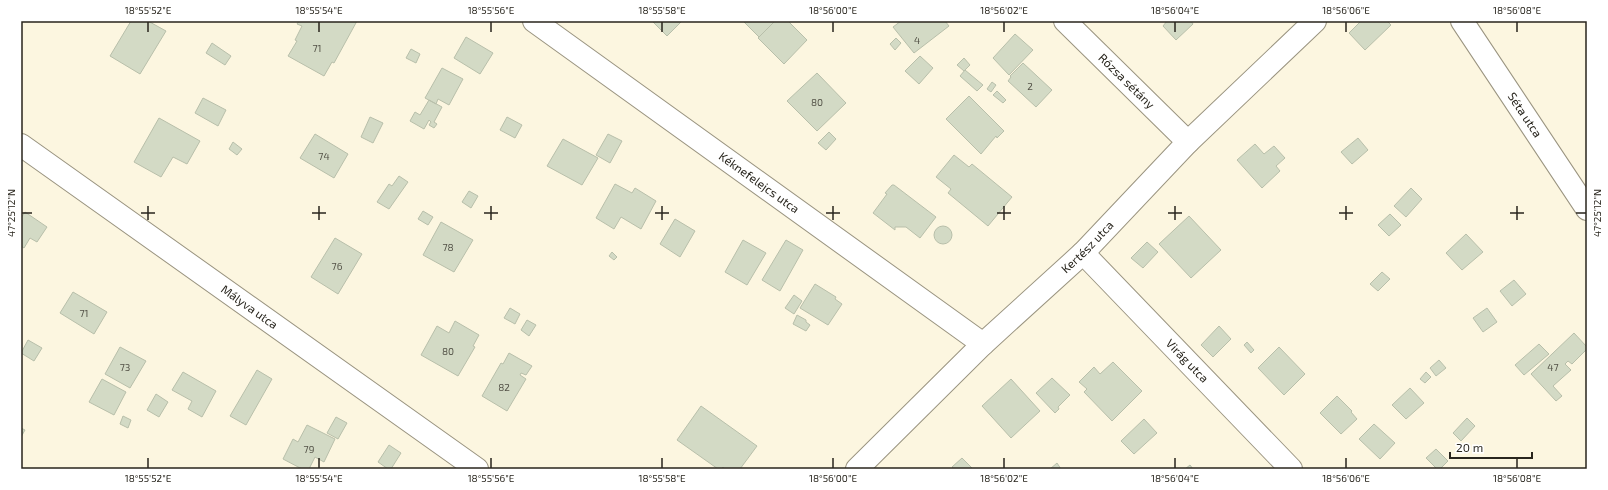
<svg xmlns="http://www.w3.org/2000/svg" width="1608" height="490" font-family="'Exo 2',sans-serif">
	<style>
		.building { fill: #d3dac5; stroke: #b8bfaa }
		.lines { fill: none; stroke-linecap: round; stroke-linejoin: round }
		.minor-casing { stroke: #9a9480; stroke-width: 24 }
		.minor { stroke: #fff; stroke-width: 22 }
		.ticks { fill: none; stroke: #28251d; stroke-width: 1.5 }
		.labels { text-anchor: middle; stroke-width: 3; stroke-linejoin: round; paint-order: stroke }
		.number-label { font-size: 10px; fill: #535247 }
		.street-label { font-size: 12px; fill: #28251d; stroke: #fff }
		.neatline { fill: none; stroke: #28251d; stroke-width: 1.5 }
		.ticks-label { font-size: 10px; text-anchor: middle; fill: #28251d }
	</style>
	<rect width="100%" height="100%" fill="#fcf6e0"/>
	<path class="building" d="M 131,21 L 148,21 L 166,31 L 140,74 L 110,56 Z
		M 299,21 L 357,21 L 334,63 L 332,62 L 324,76 L 288,56 L 297,41 L 295,40 L 302,26 L 297,24 Z
		M 652,21 L 682,21 L 667,36 Z
		M 743,21 L 775,21 L 759,37 Z
		M 775,21 L 788,21 L 807,40 L 784,64 L 758,38 Z
		M 901,21 L 945,21 L 949,26 L 914,53 L 893,27 Z
		M 1167,21 L 1191,21 L 1193,24 L 1176,40 L 1163,26 Z
		M 1361,21 L 1387,21 L 1391,25 L 1365,50 L 1349,33 Z
		M 1015,34 L 1033,50 L 1009,75 L 993,58 Z
		M 466,37 L 493,53 L 480,74 L 454,58 Z
		M 896,38 L 901,43 L 895,50 L 890,44 Z
		M 212,43 L 231,56 L 225,65 L 206,53 Z
		M 411,49 L 420,54 L 416,63 L 406,58 Z
		M 920,56 L 933,68 L 919,84 L 905,71 Z
		M 964,58 L 970,65 L 964,71 L 957,65 Z
		M 1023,63 L 1052,90 L 1036,107 L 1008,81 L 1011,77 L 1010,76 Z
		M 442,68 L 463,79 L 449,105 L 438,99 L 436,104 L 425,98 Z
		M 965,70 L 983,85 L 977,91 L 960,76 Z
		M 817,73 L 846,103 L 817,131 L 787,101 Z
		M 992,82 L 996,85 L 991,92 L 987,89 Z
		M 997,91 L 1006,100 L 1003,103 L 993,95 Z
		M 969,96 L 1004,131 L 997,138 L 996,136 L 981,154 L 946,119 Z
		M 203,98 L 226,110 L 218,126 L 195,113 Z
		M 429,100 L 442,107 L 434,122 L 437,124 L 434,128 L 429,125 L 431,122 L 429,120 L 424,129 L 410,121 L 415,112 L 420,115 Z
		M 370,117 L 383,123 L 373,143 L 361,137 Z
		M 507,117 L 522,125 L 515,138 L 500,130 Z
		M 159,118 L 200,141 L 187,164 L 173,157 L 161,177 L 134,162 Z
		M 829,132 L 836,139 L 826,150 L 818,143 Z
		M 315,134 L 348,154 L 334,178 L 300,158 Z
		M 608,134 L 622,141 L 610,163 L 596,155 Z
		M 1358,138 L 1368,150 L 1352,164 L 1341,152 Z
		M 563,139 L 598,158 L 582,185 L 547,166 Z
		M 233,142 L 242,149 L 237,155 L 229,149 Z
		M 1255,144 L 1264,154 L 1274,146 L 1285,158 L 1276,166 L 1280,171 L 1262,188 L 1237,160 Z
		M 954,155 L 969,167 L 972,164 L 1012,197 L 988,226 L 948,193 L 951,189 L 936,177 Z
		M 399,176 L 408,182 L 389,209 L 377,202 L 389,184 L 392,186 Z
		M 615,184 L 632,193 L 635,188 L 656,201 L 641,229 L 621,217 L 614,229 L 596,218 Z
		M 892,185 L 894,185 L 936,217 L 920,238 L 906,227 L 895,227 L 895,230 L 873,213 L 887,194 L 885,193 Z
		M 1411,188 L 1422,199 L 1406,217 L 1394,206 Z
		M 469,191 L 478,196 L 471,208 L 462,202 Z
		M 423,211 L 433,217 L 428,225 L 418,219 Z
		M 25,212 L 47,227 L 37,242 L 30,238 L 24,248 L 21,246 L 21,218 Z
		M 1390,214 L 1401,225 L 1389,236 L 1378,225 Z
		M 1189,216 L 1221,250 L 1191,278 L 1159,244 Z
		M 675,219 L 695,231 L 680,257 L 660,244 Z
		M 441,222 L 473,240 L 454,272 L 423,255 Z
		M934 235a9 9 0 1 1 18 0a9 9 0 1 1-18 0Z
		M 1466,234 L 1483,252 L 1462,270 L 1446,253 Z
		M 335,238 L 362,254 L 338,294 L 311,277 Z
		M 743,240 L 766,253 L 747,285 L 725,272 Z
		M 786,240 L 803,250 L 780,291 L 762,280 Z
		M 1147,242 L 1158,252 L 1143,268 L 1131,258 Z
		M 612,252 L 617,257 L 614,260 L 609,256 Z
		M 1382,272 L 1390,279 L 1378,291 L 1370,284 Z
		M 1514,280 L 1526,294 L 1512,306 L 1500,291 Z
		M 815,284 L 836,297 L 835,299 L 842,304 L 828,325 L 800,308 Z
		M 73,292 L 107,312 L 94,334 L 60,313 Z
		M 794,295 L 802,301 L 794,314 L 785,308 Z
		M 510,308 L 520,314 L 515,324 L 504,318 Z
		M 1487,308 L 1497,322 L 1483,332 L 1473,318 Z
		M 797,315 L 806,320 L 806,322 L 810,325 L 806,331 L 793,324 Z
		M 527,320 L 536,325 L 529,336 L 521,330 Z
		M 455,321 L 479,335 L 473,346 L 475,347 L 458,376 L 421,355 L 437,326 L 449,333 Z
		M 1219,326 L 1231,339 L 1213,357 L 1201,345 Z
		M 1574,333 L 1587,347 L 1587,349 L 1572,364 L 1568,361 L 1565,364 L 1571,370 L 1553,386 L 1562,396 L 1556,401 L 1531,374 Z
		M 28,340 L 42,348 L 34,361 L 21,353 Z
		M 1247,342 L 1254,350 L 1251,353 L 1244,345 Z
		M 1539,344 L 1549,354 L 1524,375 L 1515,365 Z
		M 120,347 L 146,361 L 130,388 L 105,374 Z
		M 1279,347 L 1305,374 L 1284,395 L 1258,368 Z
		M 509,353 L 532,366 L 526,375 L 521,373 L 520,375 L 526,379 L 507,411 L 482,396 L 501,363 L 503,364 Z
		M 1439,360 L 1446,368 L 1436,376 L 1430,368 Z
		M 1113,362 L 1142,391 L 1112,421 L 1084,392 L 1087,389 L 1079,382 L 1094,367 L 1100,374 Z
		M 257,370 L 272,379 L 246,425 L 230,416 Z
		M 183,372 L 216,391 L 202,417 L 188,409 L 192,401 L 172,390 Z
		M 1426,372 L 1431,377 L 1425,383 L 1420,379 Z
		M 1052,378 L 1070,395 L 1058,407 L 1059,409 L 1055,413 L 1036,393 Z
		M 102,379 L 126,392 L 114,415 L 89,402 Z
		M 1011,379 L 1040,411 L 1011,438 L 982,406 Z
		M 1410,388 L 1424,403 L 1406,419 L 1392,405 Z
		M 156,394 L 168,402 L 159,417 L 147,410 Z
		M 1337,396 L 1352,411 L 1351,412 L 1357,419 L 1341,434 L 1320,413 Z
		M 701,406 L 757,446 L 740,469 L 725,469 L 723,467 L 721,469 L 718,469 L 677,440 Z
		M 123,416 L 131,420 L 128,428 L 120,424 Z
		M 336,417 L 347,423 L 338,439 L 327,433 Z
		M 1467,418 L 1475,426 L 1461,441 L 1453,433 Z
		M 1144,419 L 1157,433 L 1134,454 L 1121,441 Z
		M 1374,424 L 1395,443 L 1380,459 L 1359,439 Z
		M 307,425 L 335,439 L 324,462 L 315,457 L 309,469 L 302,469 L 283,459 L 293,439 L 298,442 Z
		M 21,428 L 25,430 L 21,437 Z
		M 389,445 L 401,453 L 391,469 L 388,469 L 378,462 Z
		M 1436,449 L 1448,461 L 1440,469 L 1437,469 L 1426,458 Z
		M 962,458 L 973,469 L 954,469 L 952,467 Z
		M 1057,463 L 1061,469 L 1050,469 Z
		M 1190,465 L 1193,469 L 1185,469 Z"/>
	<g class="lines">
		<defs>
			<g id="minor">
				<path id="s1" d="M 534,21 L 983,344"/>
				<path id="s2" d="M 1065,21 L 1188,142"/>
				<path id="s3" d="M 1462,21 L 1587,209"/>
				<path id="s4" d="M 21,145 L 477,469"/>
				<path id="s5" d="M 1083,253 L 1291,469"/>
				<path id="s6" d="M 857,469 L 983,344 L 1083,253 L 1188,142 L 1315,21"/>
			</g>
		</defs>
		<use href="#minor" class="minor-casing"/>
		<use href="#minor" class="minor"/>
	</g>
	<path class="ticks" d="M 148,22 L 148,32M 319,22 L 319,32M 491,22 L 491,32M 662,22 L 662,32M 833,22 L 833,32M 1004,22 L 1004,32M 1175,22 L 1175,32M 1346,22 L 1346,32M 1517,22 L 1517,32M 148,206 L 148,220M 319,206 L 319,220M 491,206 L 491,220M 662,206 L 662,220M 833,206 L 833,220M 1004,206 L 1004,220M 1175,206 L 1175,220M 1346,206 L 1346,220M 1517,206 L 1517,220M 22,213 L 32,213M 141,213 L 155,213M 312,213 L 326,213M 484,213 L 498,213M 655,213 L 669,213M 826,213 L 840,213M 997,213 L 1011,213M 1168,213 L 1182,213M 1339,213 L 1353,213M 1510,213 L 1524,213M 1576,213 L 1586,213M 148,458 L 148,468M 319,458 L 319,468M 491,458 L 491,468M 662,458 L 662,468M 833,458 L 833,468M 1004,458 L 1004,468M 1175,458 L 1175,468M 1346,458 L 1346,468M 1517,458 L 1517,468"/>
	<g class="labels">
		<g class="number-label">
			<text x="917" y="44">4</text>
			<text x="317" y="52">71</text>
			<text x="1030" y="90">2</text>
			<text x="817" y="106">80</text>
			<text x="324" y="160">74</text>
			<text x="448" y="251">78</text>
			<text x="337" y="270">76</text>
			<text x="84" y="317">71</text>
			<text x="448" y="355">80</text>
			<text x="125" y="371">73</text>
			<text x="1553" y="371">47</text>
			<text x="504" y="391">82</text>
			<text x="309" y="453">79</text>
		</g>
		<g class="street-label">
			<text dy="4" stroke="none"><textPath href="#s2" startOffset="86">Rózsa sétány</textPath></text>
			<text dy="4" stroke="none"><textPath href="#s3" startOffset="113">Séta utca</textPath></text>
			<text dy="4" stroke="none"><textPath href="#s1" startOffset="277">Kéknefelejcs utca</textPath></text>
			<text dy="4" stroke="none"><textPath href="#s6" startOffset="320">Kertész utca</textPath></text>
			<text dy="4" stroke="none"><textPath href="#s4" startOffset="280">Mályva utca</textPath></text>
			<text dy="4" stroke="none"><textPath href="#s5" startOffset="150">Virág utca</textPath></text>
		</g>
	</g>
	<rect width="1608" height="490" fill="none" stroke="#ffffff" stroke-width="44"/>
	<path d="M1450 452v6h82v-6" fill="none" stroke="#28251d" stroke-width="2"/>
	<text x="1456" y="452" font-size="12" fill="#28251d" stroke="#ffffff" stroke-width="3" paint-order="stroke">20 m</text>
	<rect x="22" y="22" width="1564" height="446" class="neatline"/>
	<g class="ticks-label">
		<text x="148" y="14">18°55'52"E</text>
		<text x="319" y="14">18°55'54"E</text>
		<text x="491" y="14">18°55'56"E</text>
		<text x="662" y="14">18°55'58"E</text>
		<text x="833" y="14">18°56'00"E</text>
		<text x="1004" y="14">18°56'02"E</text>
		<text x="1175" y="14">18°56'04"E</text>
		<text x="1346" y="14">18°56'06"E</text>
		<text x="1517" y="14">18°56'08"E</text>
		<text transform="translate(11 213) rotate(-90)" y="4">47°25'12"N</text>
		<text transform="translate(1597 213) rotate(-90)" y="4">47°25'12"N</text>
		<text x="148" y="482">18°55'52"E</text>
		<text x="319" y="482">18°55'54"E</text>
		<text x="491" y="482">18°55'56"E</text>
		<text x="662" y="482">18°55'58"E</text>
		<text x="833" y="482">18°56'00"E</text>
		<text x="1004" y="482">18°56'02"E</text>
		<text x="1175" y="482">18°56'04"E</text>
		<text x="1346" y="482">18°56'06"E</text>
		<text x="1517" y="482">18°56'08"E</text>
	</g>
</svg>
